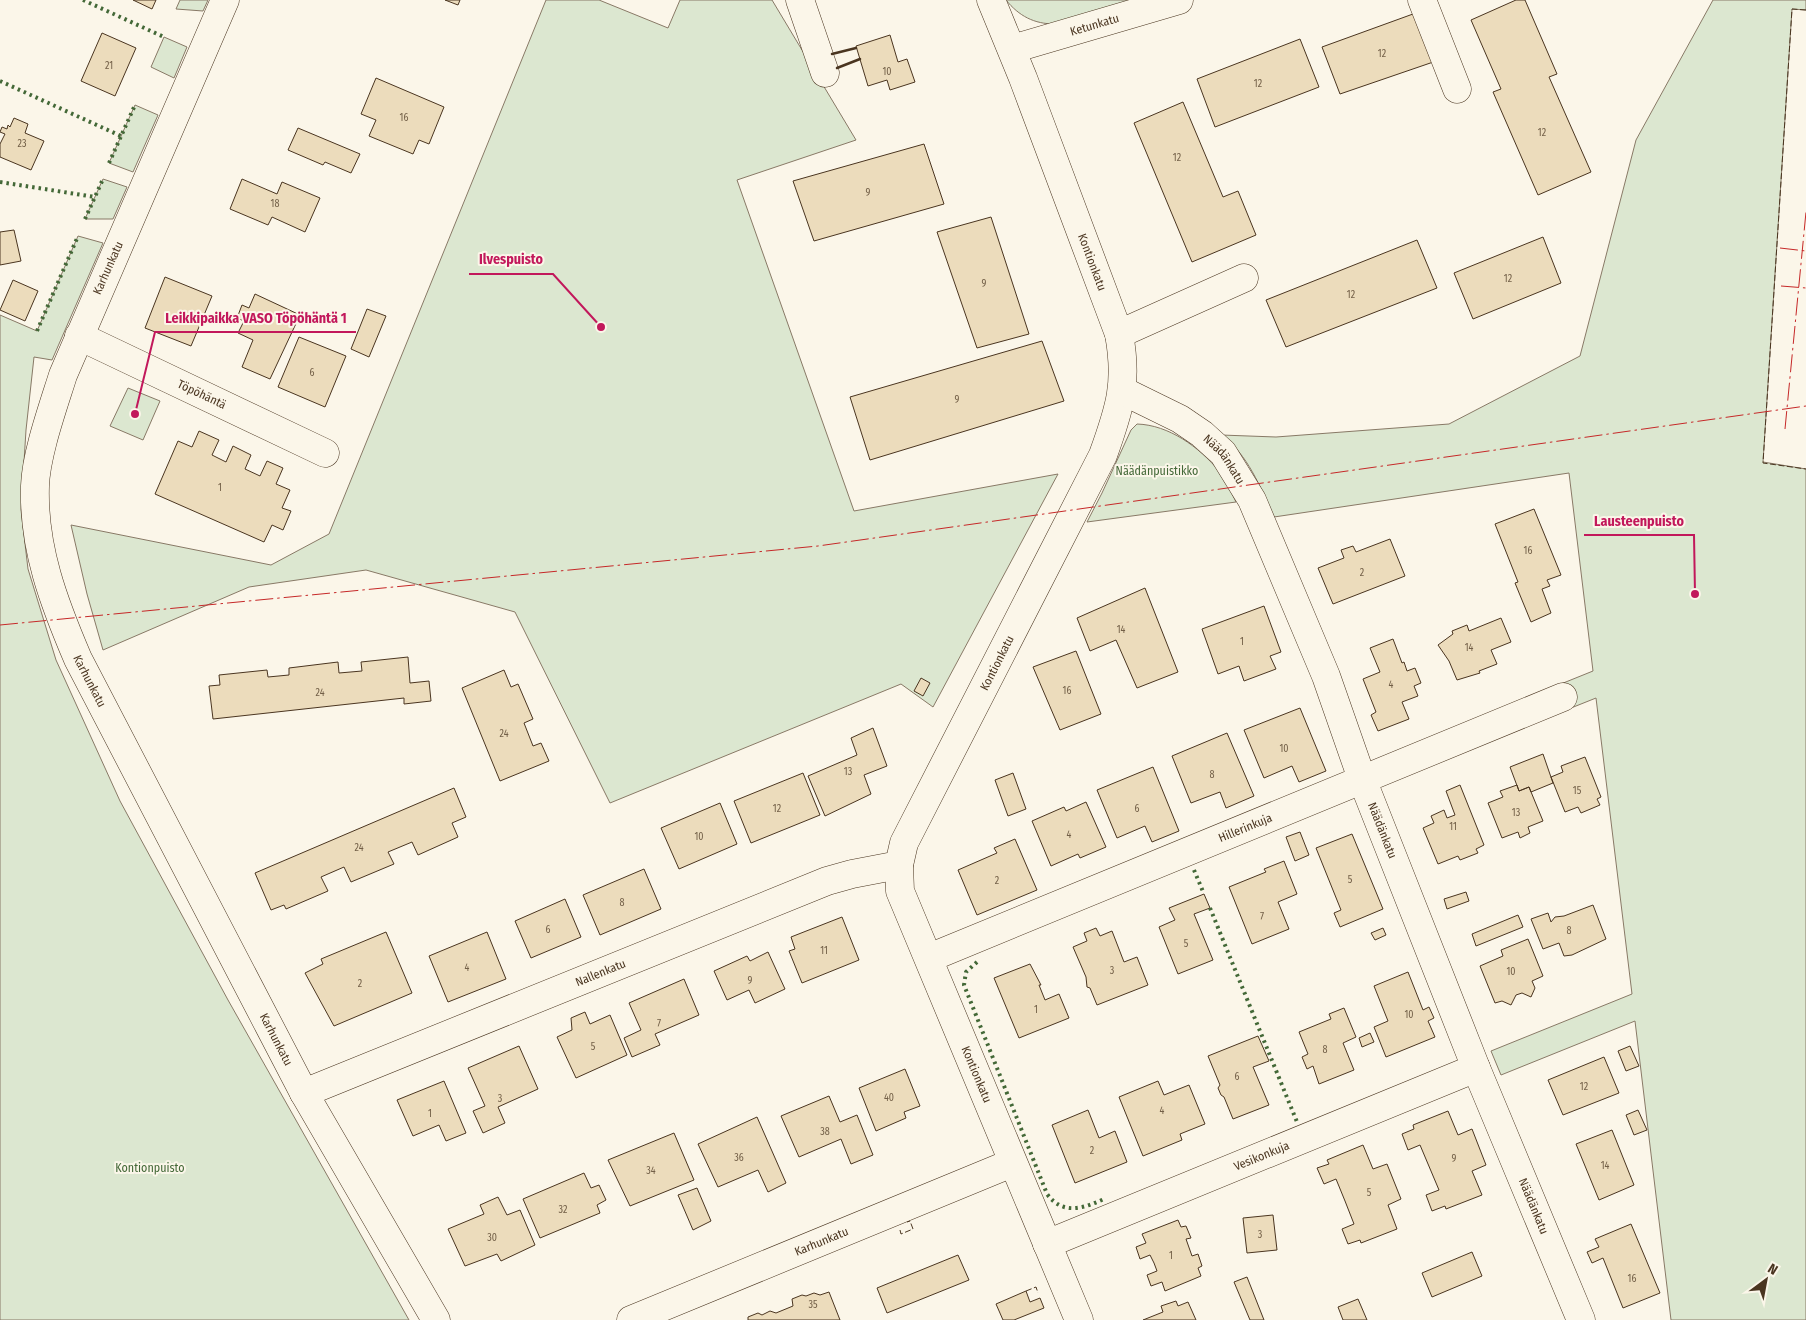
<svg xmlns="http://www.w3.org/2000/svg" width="1806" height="1320" font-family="'Fira Sans Condensed',sans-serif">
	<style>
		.green { fill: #dce7d0; stroke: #887966 }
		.building { fill: #ecdcbc; stroke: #4a3520 }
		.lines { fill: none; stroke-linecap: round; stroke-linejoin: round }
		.minor-casing { stroke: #4a3520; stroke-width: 29 }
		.minor { stroke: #fbf6e9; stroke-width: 28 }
		.hedge { stroke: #436837; stroke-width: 4; stroke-dasharray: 2.5 4; stroke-linecap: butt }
		.fence { stroke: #4a3520; stroke-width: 1; stroke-dasharray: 6 2.5; stroke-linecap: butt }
		.wall { stroke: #4a3520; stroke-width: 2.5 }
		.power { stroke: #c62828; stroke-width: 1; stroke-dasharray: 18 4 2.5 4; stroke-linecap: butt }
		.labels { text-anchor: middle; stroke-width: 4; stroke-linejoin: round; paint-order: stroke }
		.number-label { font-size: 10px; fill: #725f47 }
		.street-label { font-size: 12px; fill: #4a3520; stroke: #fbf6e9 }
		.park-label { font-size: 12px; fill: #436837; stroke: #fbf6e9 }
		.leader { fill: none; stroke: #c2185b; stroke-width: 2 }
		.callout-dot { fill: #c2185b; stroke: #fbf6e9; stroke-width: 2 }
		.callout-label { font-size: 14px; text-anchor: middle; font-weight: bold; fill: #c2185b; stroke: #fbf6e9; stroke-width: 4; stroke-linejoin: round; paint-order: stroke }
	</style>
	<rect width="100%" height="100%" fill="#fbf6e9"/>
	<path class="green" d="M 180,0 L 208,0 L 203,11 L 176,9 Z
		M 546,0 L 599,0 L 668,28 L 680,0 L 772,0 L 856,140 L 737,180 L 854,511 L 1058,474 L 933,707 L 901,684 L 610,803 L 515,612 L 366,570 L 249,587 L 103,650 L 87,594 L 71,525 L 271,565 L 329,534 Z
		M 1006,0 L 1141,0 L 1055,24 C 1034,24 1019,16 1006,0 Z
		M 1713,0 L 1806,0 L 1806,10 L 1792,9 L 1763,462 L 1806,469 L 1806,1320 L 1671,1320 L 1635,1021 L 1501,1075 L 1491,1051 L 1632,994 L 1596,698 L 1551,716 L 1541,692 L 1593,671 L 1569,473 L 1274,517 C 1260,487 1248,454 1221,435 L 1276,437 L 1449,424 L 1580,356 L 1636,140 Z
		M 164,37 L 187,47 L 174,78 L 151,67 Z
		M 135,105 L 158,115 L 133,172 L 109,163 Z
		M 103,179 L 127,187 L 113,219 L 85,219 Z
		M 78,236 L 103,243 L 52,360 L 34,357 L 26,430 L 21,510 L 28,569 L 56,660 L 120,801 L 228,1000 L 409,1320 L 0,1320 L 0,315 L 37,331 Z
		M 128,388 L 160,401 L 143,440 L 110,426 Z
		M 1137,424 C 1169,425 1199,447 1219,471 C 1226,480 1231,492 1236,502 L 1087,522 L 1102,493 L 1131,430 Z"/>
	<path class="building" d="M 133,0 L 156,0 L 152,9 Z
		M 445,0 L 460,0 L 458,5 Z
		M 1516,0 L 1525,0 L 1557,74 L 1549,77 L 1591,172 L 1538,195 L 1493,92 L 1501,89 L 1471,20 Z
		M 1424,10 L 1442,59 L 1340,94 L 1322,47 Z
		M 102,33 L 136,48 L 115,96 L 81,81 Z
		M 890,35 L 898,62 L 907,59 L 915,82 L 890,90 L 887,80 L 868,86 L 856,46 Z
		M 1300,39 L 1319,87 L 1215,127 L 1197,79 Z
		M 376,78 L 444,107 L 429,144 L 419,140 L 413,154 L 369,136 L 376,120 L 361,114 Z
		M 1183,102 L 1223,197 L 1238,191 L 1256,235 L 1192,262 L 1134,123 Z
		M 14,118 L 28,124 L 25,133 L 44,141 L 31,170 L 0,157 L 0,144 L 5,134 L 0,132 L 2,127 L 7,129 L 8,125 L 10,127 Z
		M 298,128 L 360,154 L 351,173 L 325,162 L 323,165 L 288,150 Z
		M 924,144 L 944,204 L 814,241 L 793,181 Z
		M 242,179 L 277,194 L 282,182 L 320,198 L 305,232 L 272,217 L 268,225 L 230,209 Z
		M 991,217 L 1029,334 L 977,348 L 937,232 Z
		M 14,230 L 21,261 L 0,265 L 0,232 Z
		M 1543,237 L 1561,283 L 1473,319 L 1454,273 Z
		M 1417,240 L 1437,288 L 1286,347 L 1266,300 Z
		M 165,277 L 212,296 L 191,346 L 145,328 Z
		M 13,280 L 38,291 L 25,321 L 0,310 Z
		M 255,294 L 300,315 L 270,379 L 242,367 L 253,340 L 238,333 L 244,321 L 237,318 L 242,305 L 249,308 Z
		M 367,309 L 386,316 L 369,357 L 351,349 Z
		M 299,337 L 346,356 L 325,407 L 278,387 Z
		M 1042,341 L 1064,401 L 870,460 L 850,397 Z
		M 199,431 L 219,440 L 212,455 L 226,462 L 233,446 L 251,455 L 245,469 L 260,476 L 267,461 L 283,468 L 276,484 L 290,490 L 282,508 L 291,511 L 283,530 L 272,525 L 264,542 L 155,494 L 178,441 L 192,447 Z
		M 1534,509 L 1561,575 L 1547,580 L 1550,586 L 1542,589 L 1551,613 L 1531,622 L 1515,583 L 1518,582 L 1495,524 Z
		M 1390,539 L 1405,576 L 1333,604 L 1318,568 L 1344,558 L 1341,550 L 1353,546 L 1356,552 Z
		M 1145,588 L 1178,672 L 1137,688 L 1116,640 L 1090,651 L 1077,618 Z
		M 1264,606 L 1281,652 L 1270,656 L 1276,669 L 1244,681 L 1239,666 L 1218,674 L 1202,629 Z
		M 1501,618 L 1511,642 L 1491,650 L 1497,664 L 1479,671 L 1480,673 L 1457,680 L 1449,661 L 1438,645 L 1453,634 L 1452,631 L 1467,625 L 1469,631 Z
		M 1393,639 L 1402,663 L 1404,662 L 1407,671 L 1415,668 L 1421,683 L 1414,686 L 1418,696 L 1402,702 L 1409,719 L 1378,731 L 1371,715 L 1376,712 L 1363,679 L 1380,672 L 1370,648 Z
		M 1076,651 L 1101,714 L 1060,730 L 1033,667 Z
		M 408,657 L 410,683 L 429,681 L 431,701 L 404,704 L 404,698 L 213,719 L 209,686 L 220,685 L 219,675 L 267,670 L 268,677 L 289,675 L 289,668 L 338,662 L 339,673 L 362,671 L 361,662 Z
		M 504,670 L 511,687 L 518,684 L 533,719 L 524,723 L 533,746 L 541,743 L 549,761 L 500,781 L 462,688 Z
		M 921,678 L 930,683 L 923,696 L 914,691 Z
		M 1300,708 L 1326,771 L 1299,782 L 1292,766 L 1264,778 L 1244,730 Z
		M 873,728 L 887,766 L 864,775 L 871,794 L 825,816 L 808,776 L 857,755 L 851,738 Z
		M 1227,733 L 1254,796 L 1226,808 L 1220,792 L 1191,803 L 1172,756 Z
		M 1543,754 L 1553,783 L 1531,792 L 1529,787 L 1519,791 L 1510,767 Z
		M 1585,757 L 1601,797 L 1597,799 L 1600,805 L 1581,813 L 1578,807 L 1565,812 L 1551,777 L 1563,772 L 1561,766 Z
		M 1153,767 L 1179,831 L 1152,842 L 1145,826 L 1117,838 L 1097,790 Z
		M 803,773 L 820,815 L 751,843 L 734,801 Z
		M 1013,773 L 1026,809 L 1008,816 L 995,780 Z
		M 1460,785 L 1484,845 L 1476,849 L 1478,853 L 1460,860 L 1458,856 L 1438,864 L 1423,828 L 1434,823 L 1431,816 L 1444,810 L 1447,818 L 1455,815 L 1446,791 Z
		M 1517,785 L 1519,791 L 1529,787 L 1543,821 L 1528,827 L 1530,833 L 1520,838 L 1518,832 L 1502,838 L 1488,803 L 1503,797 L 1500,791 Z
		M 454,788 L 466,817 L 452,823 L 458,837 L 418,855 L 412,842 L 388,852 L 394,864 L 351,882 L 344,867 L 321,877 L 328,891 L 286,909 L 284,905 L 271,910 L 255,873 Z
		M 1086,802 L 1106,847 L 1080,858 L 1078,854 L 1051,866 L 1032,821 L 1064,807 L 1066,811 Z
		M 720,803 L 737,844 L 679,869 L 661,828 Z
		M 1300,832 L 1309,855 L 1295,861 L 1286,837 Z
		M 1352,834 L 1383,909 L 1340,927 L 1334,913 L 1341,910 L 1316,848 Z
		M 1015,839 L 1037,890 L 977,915 L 958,870 L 997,853 L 994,848 Z
		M 1284,861 L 1297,894 L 1278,902 L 1289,929 L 1252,944 L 1229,887 L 1266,872 L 1264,869 Z
		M 644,869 L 661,909 L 600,935 L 583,895 Z
		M 1466,892 L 1469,901 L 1447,909 L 1444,899 Z
		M 1204,894 L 1210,908 L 1194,914 L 1213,960 L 1178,974 L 1159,927 L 1175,920 L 1169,908 Z
		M 565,899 L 581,937 L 531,958 L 515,921 Z
		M 1593,905 L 1606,939 L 1572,955 L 1564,956 L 1559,943 L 1543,949 L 1531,919 L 1548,913 L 1551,922 L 1555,917 L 1564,916 Z
		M 1518,915 L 1523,927 L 1476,946 L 1472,934 Z
		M 842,917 L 859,960 L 802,983 L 789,951 L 795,949 L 791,937 Z
		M 1096,928 L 1100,936 L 1112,931 L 1124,962 L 1137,957 L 1148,985 L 1097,1005 L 1090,988 L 1087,987 L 1086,977 L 1073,947 L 1087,941 L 1084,933 Z
		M 1383,928 L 1386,935 L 1375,940 L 1371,933 Z
		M 386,932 L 412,993 L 334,1026 L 305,973 L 323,964 L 321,959 Z
		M 487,932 L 506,979 L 448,1002 L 429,956 Z
		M 1528,939 L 1543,976 L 1532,981 L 1535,988 L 1531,997 L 1522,993 L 1516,995 L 1511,1005 L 1502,1001 L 1495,1003 L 1480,966 L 1503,956 L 1501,950 Z
		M 768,952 L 785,989 L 755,1003 L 749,990 L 727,1000 L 714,971 L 747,956 L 750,961 Z
		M 1030,964 L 1041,985 L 1039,985 L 1045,1000 L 1059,994 L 1069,1018 L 1019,1038 L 994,978 Z
		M 1408,972 L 1423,1010 L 1429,1007 L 1434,1018 L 1428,1021 L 1435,1037 L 1386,1057 L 1374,1027 L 1388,1021 L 1374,986 Z
		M 684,979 L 699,1015 L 655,1034 L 660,1045 L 632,1057 L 624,1038 L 641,1030 L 629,1003 Z
		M 1344,1008 L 1356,1037 L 1343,1043 L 1354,1070 L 1319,1084 L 1313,1066 L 1307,1069 L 1302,1057 L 1308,1054 L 1299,1032 L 1331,1019 L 1329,1014 Z
		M 585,1012 L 590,1024 L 610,1015 L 627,1055 L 576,1078 L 557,1037 L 572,1030 L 571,1018 Z
		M 1370,1033 L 1374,1042 L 1362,1047 L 1359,1038 Z
		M 1258,1036 L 1269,1061 L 1253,1067 L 1269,1105 L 1233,1119 L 1224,1097 L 1221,1095 L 1218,1088 L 1220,1085 L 1208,1056 Z
		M 519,1046 L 538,1089 L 498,1107 L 505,1123 L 483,1133 L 473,1111 L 485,1106 L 468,1068 Z
		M 1630,1046 L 1639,1066 L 1626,1071 L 1618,1051 Z
		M 1604,1057 L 1619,1093 L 1563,1115 L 1548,1080 Z
		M 905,1069 L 920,1106 L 904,1112 L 906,1118 L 876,1131 L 859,1088 Z
		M 444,1081 L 466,1133 L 446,1141 L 439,1125 L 413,1136 L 397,1100 Z
		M 1158,1081 L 1164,1095 L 1189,1085 L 1205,1124 L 1180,1134 L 1182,1140 L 1143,1156 L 1119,1097 Z
		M 829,1096 L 840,1122 L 857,1115 L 873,1155 L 851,1164 L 841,1139 L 799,1157 L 781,1116 Z
		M 1088,1110 L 1099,1138 L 1115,1131 L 1127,1162 L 1075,1183 L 1052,1125 Z
		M 1638,1110 L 1647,1130 L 1634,1135 L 1626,1115 Z
		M 1448,1111 L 1458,1135 L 1472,1129 L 1486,1165 L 1472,1171 L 1482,1195 L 1446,1209 L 1445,1206 L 1432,1211 L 1426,1195 L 1439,1190 L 1420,1145 L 1408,1150 L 1402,1134 L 1414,1129 L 1413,1125 Z
		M 757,1117 L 786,1183 L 768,1192 L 758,1170 L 718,1187 L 698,1144 Z
		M 1612,1130 L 1634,1185 L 1599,1200 L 1576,1144 Z
		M 674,1133 L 694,1180 L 630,1206 L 608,1160 Z
		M 1363,1145 L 1373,1169 L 1387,1164 L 1401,1199 L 1388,1205 L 1397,1229 L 1361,1243 L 1360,1240 L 1348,1244 L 1342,1229 L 1354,1224 L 1345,1201 L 1336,1179 L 1324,1184 L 1317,1168 L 1329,1164 L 1327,1160 Z
		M 584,1173 L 591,1188 L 599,1185 L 606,1200 L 597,1205 L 600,1213 L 540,1238 L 523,1199 Z
		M 697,1188 L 711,1221 L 693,1230 L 678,1195 Z
		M 498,1197 L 507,1215 L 520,1210 L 535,1245 L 501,1261 L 497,1254 L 465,1266 L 448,1229 L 484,1214 L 480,1205 Z
		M 1273,1215 L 1277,1250 L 1247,1253 L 1243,1218 Z
		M 1178,1220 L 1181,1227 L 1186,1226 L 1191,1238 L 1186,1239 L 1192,1256 L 1198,1254 L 1202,1266 L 1198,1268 L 1201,1276 L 1165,1291 L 1162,1282 L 1151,1286 L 1147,1275 L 1157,1271 L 1154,1263 L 1150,1255 L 1140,1259 L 1136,1247 L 1146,1243 L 1142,1234 Z
		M 1631,1224 L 1660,1293 L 1623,1308 L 1603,1258 L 1592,1263 L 1587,1252 L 1599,1247 L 1595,1239 Z
		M 1472,1252 L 1482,1276 L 1432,1297 L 1422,1273 Z
		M 958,1255 L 969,1280 L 887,1313 L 877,1288 Z
		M 1247,1277 L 1264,1320 L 1250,1320 L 1234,1282 Z
		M 1026,1291 L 1030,1302 L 1040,1298 L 1044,1308 L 1014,1320 L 1003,1320 L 996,1304 Z
		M 829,1292 L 840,1320 L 748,1320 L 748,1317 L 758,1313 L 762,1315 L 770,1311 L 776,1313 L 793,1306 L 792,1299 L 802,1295 L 806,1296 L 814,1293 L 820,1295 Z
		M 1358,1299 L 1367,1320 L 1343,1320 L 1338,1307 Z
		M 1176,1301 L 1178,1306 L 1188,1302 L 1196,1320 L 1143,1320 L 1163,1312 L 1161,1306 Z"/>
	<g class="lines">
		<defs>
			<g id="minor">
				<path id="s1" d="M 225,0 L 63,375 C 53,407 36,454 35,486 C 33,548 54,603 78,659 L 304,1093 L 436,1320"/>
				<path d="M 800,0 L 825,73"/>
				<path id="s2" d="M 991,0 L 1023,78 L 1119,334 C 1128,383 1120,408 1103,455 L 904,843 L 899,865 L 900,891 L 1079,1320"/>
				<path d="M 1422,0 L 1457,89"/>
				<path id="s3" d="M 1012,49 L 1179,0"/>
				<path d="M 1119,334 L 1244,278"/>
				<path id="s4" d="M 79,336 L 325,453"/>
				<path id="s5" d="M 1123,391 L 1180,419 L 1202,434 L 1223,453 L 1252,500 L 1326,676 L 1362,779 L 1476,1068 L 1581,1320"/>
				<path id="s6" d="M 929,958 L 1563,697"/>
				<path id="s7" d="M 304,1093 L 827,881 L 852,874 L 899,865"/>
				<path id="s8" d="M 1047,1244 L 1476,1068"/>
				<path id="s9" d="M 631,1320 L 1012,1163"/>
			</g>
		</defs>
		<use href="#minor" class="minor-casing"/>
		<use href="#minor" class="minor"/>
		<path class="hedge" d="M 83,0 L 164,37
			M 0,81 L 121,136
			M 109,163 L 135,105
			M 0,182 L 95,197
			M 85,219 L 103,179
			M 37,331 L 78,236
			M 1194,870 L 1204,894
			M 1210,908 L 1297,1122
			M 977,962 L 966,972 L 964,985 L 1047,1194 C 1063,1216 1084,1208 1104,1199"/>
		<path class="fence" d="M 1806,10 L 1792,9 L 1763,463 L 1806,469
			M 900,1230 L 901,1234 L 913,1229 L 910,1221 L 907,1222
			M 1026,1291 L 1036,1287 L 1038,1293"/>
		<path class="wall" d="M 832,54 L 856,48
			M 837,68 L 860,59"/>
		<path class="power" d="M 1780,248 L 1806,251
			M 1781,286 L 1806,288
			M 1785,429 L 1806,212
			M 0,625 L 818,546 L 1806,406"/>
	</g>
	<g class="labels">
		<g class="number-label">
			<text x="1382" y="57">12</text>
			<text x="109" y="69">21</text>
			<text x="887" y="75">10</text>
			<text x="1258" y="87">12</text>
			<text x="404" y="121">16</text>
			<text x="1542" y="136">12</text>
			<text x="22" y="147">23</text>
			<text x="1177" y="161">12</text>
			<text x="868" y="196">9</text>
			<text x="275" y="207">18</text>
			<text x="1508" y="282">12</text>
			<text x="984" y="287">9</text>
			<text x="1351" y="298">12</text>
			<text x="312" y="376">6</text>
			<text x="957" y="403">9</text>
			<text x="220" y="491">1</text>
			<text x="1528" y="554">16</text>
			<text x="1362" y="576">2</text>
			<text x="1121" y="633">14</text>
			<text x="1242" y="645">1</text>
			<text x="1469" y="651">14</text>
			<text x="1391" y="688">4</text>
			<text x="1067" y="694">16</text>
			<text x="320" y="696">24</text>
			<text x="504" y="737">24</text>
			<text x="1284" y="752">10</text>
			<text x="848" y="775">13</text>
			<text x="1212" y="778">8</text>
			<text x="1577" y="794">15</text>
			<text x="777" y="812">12</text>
			<text x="1137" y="812">6</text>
			<text x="1516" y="816">13</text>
			<text x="1453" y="830">11</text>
			<text x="1069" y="838">4</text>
			<text x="699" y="840">10</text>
			<text x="359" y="851">24</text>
			<text x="1350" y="883">5</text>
			<text x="997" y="884">2</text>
			<text x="622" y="906">8</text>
			<text x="1262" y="920">7</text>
			<text x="548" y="933">6</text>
			<text x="1569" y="934">8</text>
			<text x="1186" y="947">5</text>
			<text x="824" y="954">11</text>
			<text x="467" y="971">4</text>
			<text x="1112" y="974">3</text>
			<text x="1511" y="975">10</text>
			<text x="750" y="984">9</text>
			<text x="360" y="987">2</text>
			<text x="1036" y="1013">1</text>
			<text x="1409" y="1018">10</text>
			<text x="659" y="1027">7</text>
			<text x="593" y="1050">5</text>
			<text x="1325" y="1053">8</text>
			<text x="1237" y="1080">6</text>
			<text x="1584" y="1090">12</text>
			<text x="889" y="1101">40</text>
			<text x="500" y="1102">3</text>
			<text x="1162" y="1114">4</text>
			<text x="430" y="1117">1</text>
			<text x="825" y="1135">38</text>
			<text x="1092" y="1154">2</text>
			<text x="739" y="1161">36</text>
			<text x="1454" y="1162">9</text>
			<text x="1605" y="1169">14</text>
			<text x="651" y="1174">34</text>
			<text x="1369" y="1196">5</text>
			<text x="563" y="1213">32</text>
			<text x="1260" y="1238">3</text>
			<text x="492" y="1241">30</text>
			<text x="1171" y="1259">1</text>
			<text x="1632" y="1282">16</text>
			<text x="813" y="1308">35</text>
		</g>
		<g class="street-label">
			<text dy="4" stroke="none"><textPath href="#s3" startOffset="86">Ketunkatu</textPath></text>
			<text dy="4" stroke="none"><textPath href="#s2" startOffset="281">Kontionkatu</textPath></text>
			<text transform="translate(108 268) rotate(-66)" y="4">Karhunkatu</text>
			<text dy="4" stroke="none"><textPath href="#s4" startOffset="136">Töpöhäntä</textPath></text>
			<text dy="4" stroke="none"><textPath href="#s5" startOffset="124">Näädänkatu</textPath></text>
			<text transform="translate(997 663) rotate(-63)" y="4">Kontionkatu</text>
			<text dy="4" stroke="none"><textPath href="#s1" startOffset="728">Karhunkatu</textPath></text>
			<text dy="4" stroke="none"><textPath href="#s6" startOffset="342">Hillerinkuja</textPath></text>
			<text dy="4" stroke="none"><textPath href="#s5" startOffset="529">Näädänkatu</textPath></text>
			<text dy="4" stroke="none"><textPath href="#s7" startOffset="320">Nallenkatu</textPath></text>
			<text dy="4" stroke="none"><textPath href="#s1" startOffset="1132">Karhunkatu</textPath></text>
			<text dy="4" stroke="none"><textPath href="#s2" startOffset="1165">Kontionkatu</textPath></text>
			<text dy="4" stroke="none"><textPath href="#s8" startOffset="232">Vesikonkuja</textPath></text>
			<text dy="4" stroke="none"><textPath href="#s5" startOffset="934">Näädänkatu</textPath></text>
			<text dy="4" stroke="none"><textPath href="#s9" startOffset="206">Karhunkatu</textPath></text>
		</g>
		<g class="park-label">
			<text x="1157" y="475">Näädänpuistikko</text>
			<text x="150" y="1172">Kontionpuisto</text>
		</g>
	</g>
	<path class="leader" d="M601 327L553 274H469M135 414L155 332H356M1695 594L1694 535H1584"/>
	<g class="callout-dot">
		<circle cx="601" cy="327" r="5"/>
		<circle cx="135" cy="414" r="5"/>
		<circle cx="1695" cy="594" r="5"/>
	</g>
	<g class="callout-label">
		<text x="511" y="264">Ilvespuisto</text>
		<text x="256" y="323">Leikkipaikka VASO Töpöhäntä 1</text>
		<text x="1639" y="526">Lausteenpuisto</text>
	</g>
	<g transform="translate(1766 1280) rotate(32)" stroke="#fbf6e9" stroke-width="4" paint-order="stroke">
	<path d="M0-4L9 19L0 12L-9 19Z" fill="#4a3520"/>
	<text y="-8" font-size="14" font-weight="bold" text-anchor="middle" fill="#4a3520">N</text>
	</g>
</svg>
